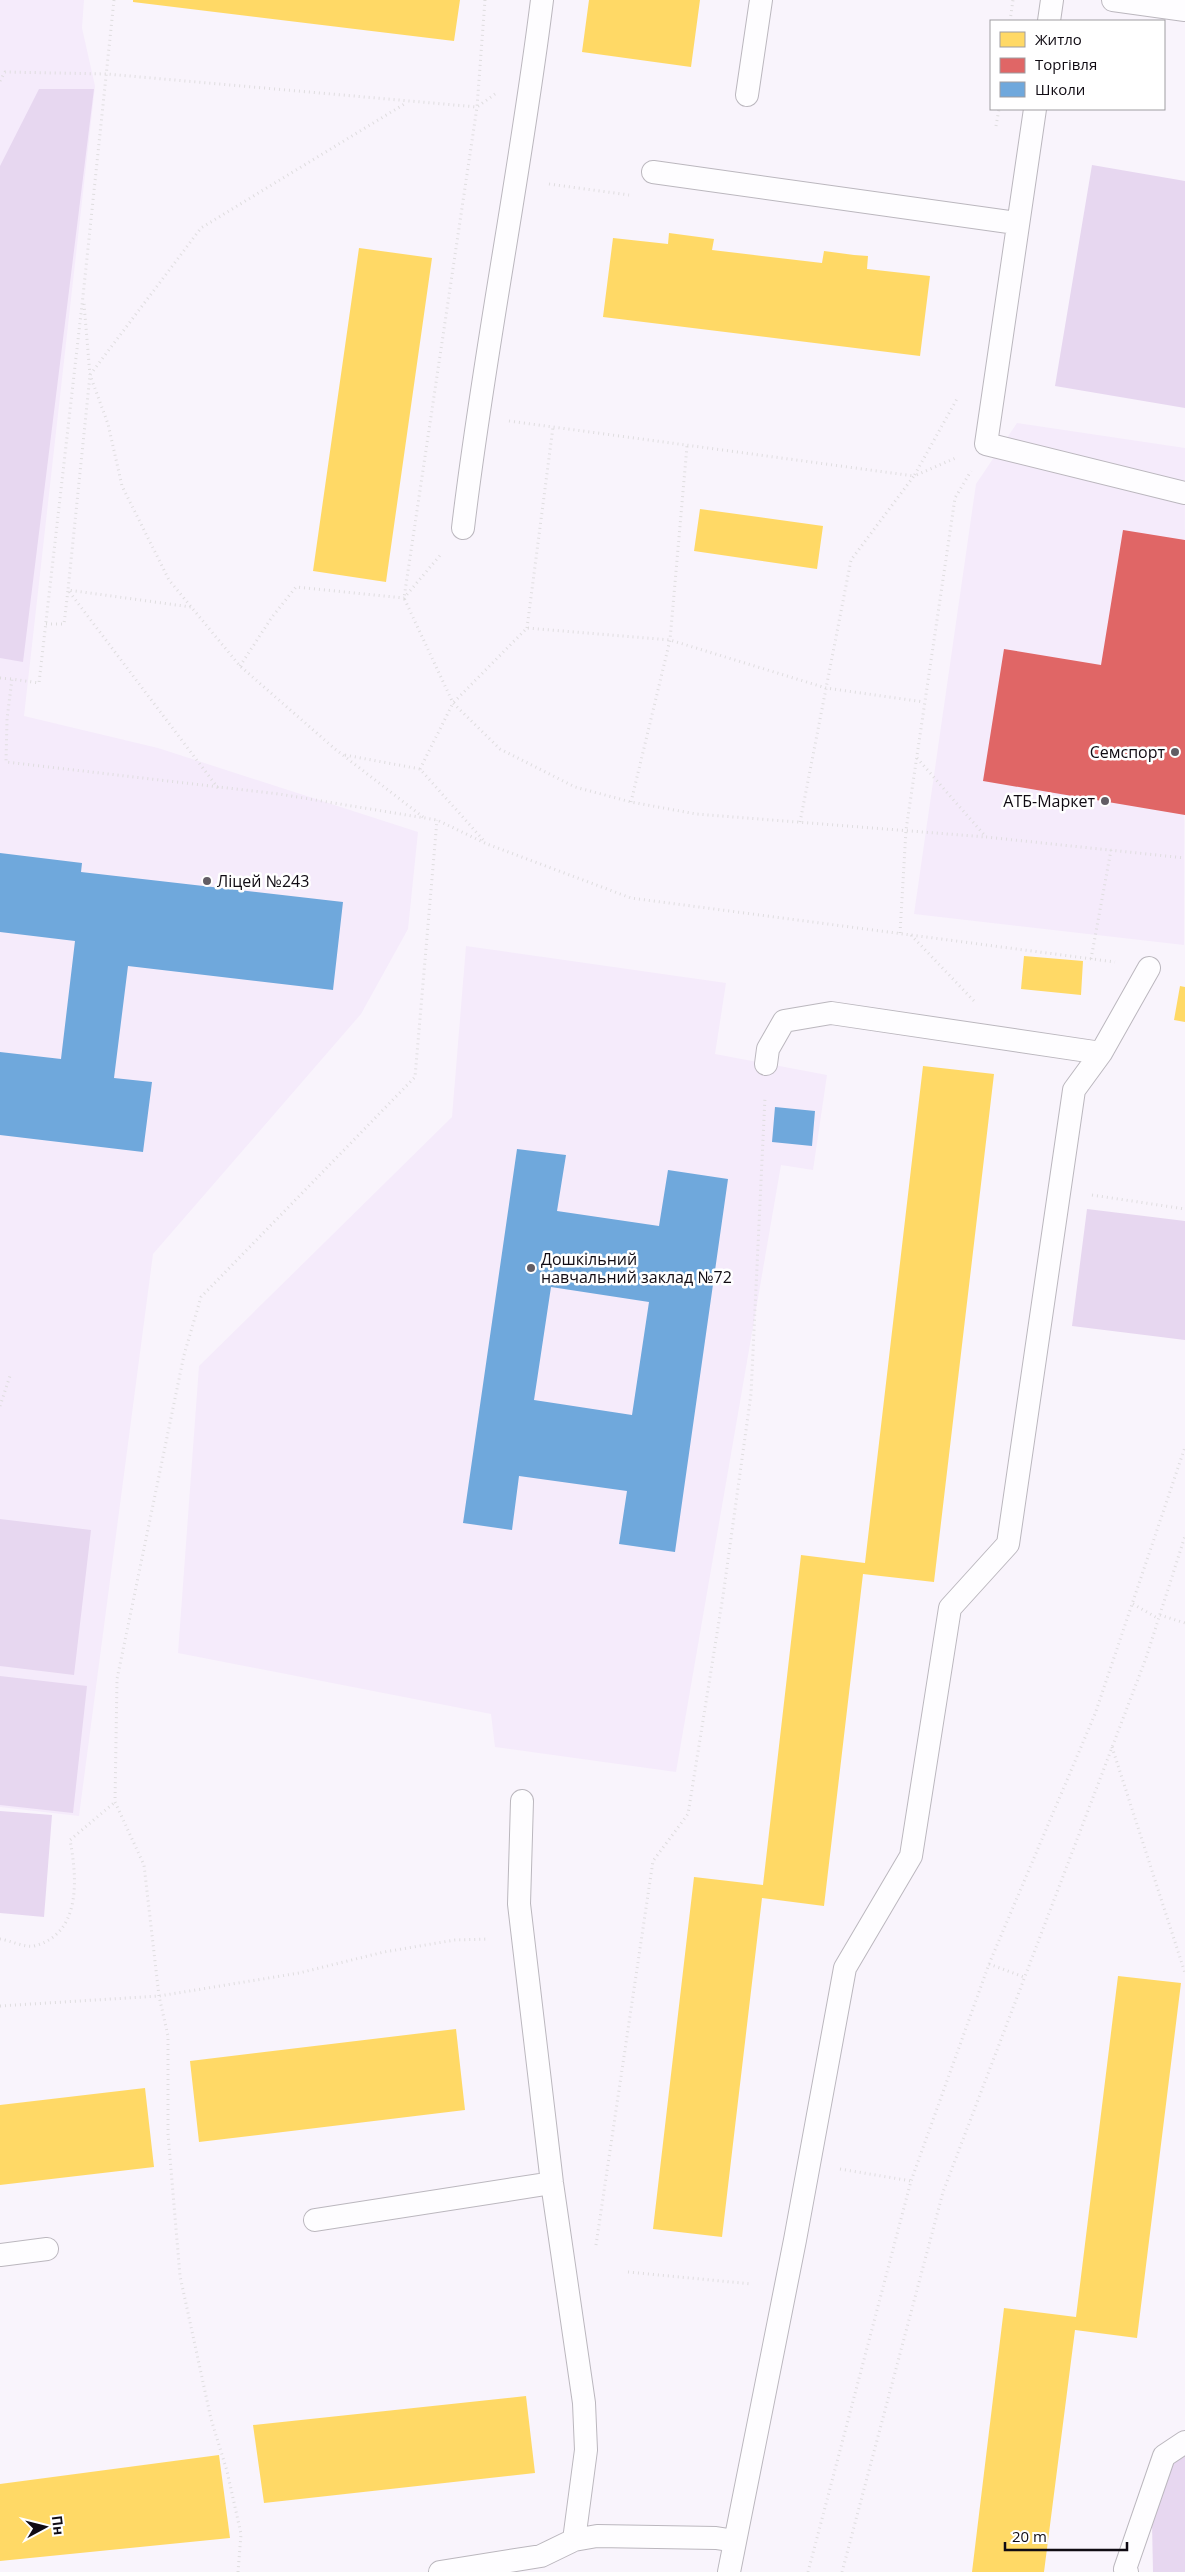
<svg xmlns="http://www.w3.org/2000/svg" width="1185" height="2572" font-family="'Open Sans',sans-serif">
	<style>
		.built { fill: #f5ebfb }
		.green { fill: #e7d7f0 }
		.homes { fill: #ffd966 }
		.shops { fill: #e06666 }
		.schools { fill: #6fa8dc; fill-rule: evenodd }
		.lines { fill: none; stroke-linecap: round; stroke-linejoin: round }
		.lane-casing { stroke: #bbb7be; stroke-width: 24 }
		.path { stroke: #dfdddf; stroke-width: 3; stroke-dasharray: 1 4; stroke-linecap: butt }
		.lane { stroke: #fefdff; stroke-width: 22 }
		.poi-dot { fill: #625d65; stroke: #fff; stroke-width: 2 }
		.labels { text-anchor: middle; stroke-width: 5; stroke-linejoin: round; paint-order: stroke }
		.poi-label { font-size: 16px; fill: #100b13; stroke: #fff; text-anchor: end }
	</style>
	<rect width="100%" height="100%" fill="#f9f4fc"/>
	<path class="built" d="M 0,0 L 84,0 L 82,28 L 95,86 L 24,716 L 158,748 L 418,832 L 408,929 L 361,1014 L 153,1254 L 79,1816 L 0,1807 Z
		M 1017,423 L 1185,448 L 1184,945 L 914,914 L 976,484 Z
		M 466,946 L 726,983 L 715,1054 L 827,1075 L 813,1170 L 781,1165 L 676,1772 L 495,1747 L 491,1714 L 178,1653 L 199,1366 L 452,1117 Z"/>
	<path class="green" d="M 39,89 L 94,89 L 23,662 L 0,658 L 0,166 Z
		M 1092,165 L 1185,181 L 1185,408 L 1055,386 Z
		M 1087,1209 L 1185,1221 L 1185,1340 L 1072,1326 Z
		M 0,1519 L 91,1530 L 74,1675 L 0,1666 Z
		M 0,1676 L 87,1686 L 73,1813 L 0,1805 Z
		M 0,1811 L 52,1815 L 44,1917 L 0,1913 Z
		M 1185,2453 L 1185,2572 L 1153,2572 L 1152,2523 L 1170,2466 Z"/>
	<path class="homes" d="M 133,0 L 460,0 L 454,41 L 133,2 Z
		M 589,0 L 700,0 L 691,67 L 582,52 Z
		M 669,233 L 714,239 L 712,250 L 822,263 L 824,251 L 854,255 L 868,256 L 867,269 L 930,276 L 920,356 L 603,317 L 613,238 L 668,244 Z
		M 359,248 L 432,258 L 386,582 L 313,571 Z
		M 700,509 L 823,526 L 817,569 L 694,551 Z
		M 1024,956 L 1083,961 L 1081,995 L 1021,989 Z
		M 1180,986 L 1185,987 L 1185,1022 L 1174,1020 Z
		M 923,1066 L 994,1074 L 934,1582 L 863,1574 L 824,1906 L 762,1898 L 722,2237 L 653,2229 L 694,1877 L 763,1885 L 801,1555 L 865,1563 Z
		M 1118,1976 L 1181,1983 L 1137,2338 L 1075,2330 L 1044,2572 L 972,2572 L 1004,2308 L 1076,2317 Z
		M 456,2029 L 465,2110 L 199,2142 L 190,2061 Z
		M 145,2088 L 154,2167 L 0,2185 L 0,2105 Z
		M 526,2396 L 535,2473 L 264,2503 L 253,2425 Z
		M 219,2455 L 230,2538 L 0,2561 L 0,2484 Z"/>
	<path class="shops" d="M 1123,530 L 1185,540 L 1185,815 L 983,781 L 1004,649 L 1101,665 Z"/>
	<path class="schools" d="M 0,853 L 82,863 L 81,872 L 343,902 L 333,990 L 128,966 L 114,1078 L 152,1082 L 143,1152 L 0,1135 L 0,1052 L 61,1059 L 75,941 L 0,932 Z
		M 775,1107 L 815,1111 L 812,1146 L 772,1142 Z
		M 517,1149 L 566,1155 L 557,1211 L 659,1226 L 668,1170 L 728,1179 L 675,1552 L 619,1544 L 627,1491 L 519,1476 L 512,1530 L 463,1523 ZM 551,1287 L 649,1302 L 632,1415 L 534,1400 Z"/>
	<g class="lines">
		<defs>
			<path id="lane" d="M 1113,0 L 1185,10
				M 1049,21 L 1052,0
				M 747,95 L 761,0
				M 1035,109 L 986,444 L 1185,493
				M 653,172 L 1016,223
				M 463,528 C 484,351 520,177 542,0
				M 766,1064 L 768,1049 L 784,1021 L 831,1013 L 1101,1053
				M 522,1801 L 519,1904 L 552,2183 L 584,2403 L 586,2450 L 574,2540 L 597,2536 L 716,2538 L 735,2541
				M 315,2220 L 552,2183
				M 0,2255 L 47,2249
				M 440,2572 L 541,2556 L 574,2540
				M 729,2572 L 795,2240 L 845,1968 L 911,1856 L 950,1608 L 1008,1544 L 1074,1090 L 1101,1053 L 1149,968
				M 1127,2572 L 1125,2569 L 1164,2456 L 1185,2442"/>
		</defs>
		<use href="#lane" class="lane-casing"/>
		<path class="path" d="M 114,0 L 83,296 L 39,683 L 12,679 L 7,719 L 6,762 L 279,794 L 437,820 L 487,844 L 631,898 L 1115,962
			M 485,0 L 477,107 L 404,598 L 453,703 L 500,749 L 575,787 L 631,802 L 696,814 L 986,837
			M 1010,21 L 1013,0
			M 0,81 L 5,72 L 107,74 L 477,107 L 495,94
			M 996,126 L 999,109
			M 549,184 L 629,195
			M 84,304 L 90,375 L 108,424 L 122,486 L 169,580 L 240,666 L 335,749 L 423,817
			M 509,421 L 914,476 L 958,397
			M 46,624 L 64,624 L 68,590 L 191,607
			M 527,628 L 553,427
			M 240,666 L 272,617 L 296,587 L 404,598 L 442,553
			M 0,678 L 12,679
			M 345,755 L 420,769 L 485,842
			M 917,758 L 986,837 L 1185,858
			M 420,769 L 453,703 L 527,628 L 670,640 L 826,688 L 924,702
			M 218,788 L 68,590 L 90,375 L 201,228 L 406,103
			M 631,802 L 670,640 L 687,446
			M 800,822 L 851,560 L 914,476 L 958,457
			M 900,933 L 906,830 L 955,498 L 971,471
			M 911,935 L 974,1001
			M 1091,959 L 1111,850
			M 1092,1195 L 1185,1209
			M 0,1406 L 10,1376
			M 1133,1604 L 1159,1619
			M 1160,1615 L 1185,1623
			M 1112,1747 L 1185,1973
			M 0,1939 C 9,1940 25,1948 34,1946 C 82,1934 77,1877 70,1840 L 115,1802
			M 989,1964 L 1024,1977
			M 0,2006 L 159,1996 L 299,1973 L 384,1952 L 455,1940 L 489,1939
			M 840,2169 L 911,2181
			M 596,2245 L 653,1861 L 688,1814 L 723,1596 L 751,1394 L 765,1097
			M 628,2272 L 752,2284
			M 238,2572 L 241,2534 L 227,2471 L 211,2419 L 180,2276 L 168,2134 L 168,2036 L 159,1996 L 144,1865 L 115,1802 L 117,1679 L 184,1355 L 201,1297 L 415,1077 L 437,820
			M 808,2572 L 911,2181 L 989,1964 L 1095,1714 L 1185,1447
			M 842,2572 L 943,2192 L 1146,1658 L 1185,1536"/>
		<use href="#lane" class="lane"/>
	</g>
	<g class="poi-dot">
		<circle cx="1175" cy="752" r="5"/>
		<circle cx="1105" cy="801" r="5"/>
		<circle cx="207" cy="881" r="5"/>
		<circle cx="531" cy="1268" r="5"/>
	</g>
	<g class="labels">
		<g class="poi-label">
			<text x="1165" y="758">Семспорт</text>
			<text x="1095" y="807">АТБ-Маркет</text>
			<text x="217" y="887" text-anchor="start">Ліцей №243</text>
			<text x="541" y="1265" text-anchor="start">Дошкільний<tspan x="541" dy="18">навчальний заклад №72</tspan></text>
		</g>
	</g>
	<rect x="990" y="20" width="175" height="90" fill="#ffffff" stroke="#9f9da1"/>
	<rect x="1000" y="32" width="25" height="15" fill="#ffd966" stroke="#9f9da1"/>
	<text x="1035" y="45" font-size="15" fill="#100b13">Житло</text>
	<rect x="1000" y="58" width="25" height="15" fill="#e06666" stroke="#9f9da1"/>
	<text x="1035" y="70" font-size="15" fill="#100b13">Торгівля</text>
	<rect x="1000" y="82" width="25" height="15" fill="#6fa8dc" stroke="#9f9da1"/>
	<text x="1035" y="95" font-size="15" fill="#100b13">Школи</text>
	<g transform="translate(45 2527) rotate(83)" stroke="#ffffff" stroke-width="4" paint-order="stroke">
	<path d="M0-4L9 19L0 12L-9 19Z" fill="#100b13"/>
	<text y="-8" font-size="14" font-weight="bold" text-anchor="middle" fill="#100b13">Пн</text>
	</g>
	<path d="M1005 2542v8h122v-8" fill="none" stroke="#100b13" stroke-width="2.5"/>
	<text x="1012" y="2542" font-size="15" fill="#100b13" stroke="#ffffff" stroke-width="4" paint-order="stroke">20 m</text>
</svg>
